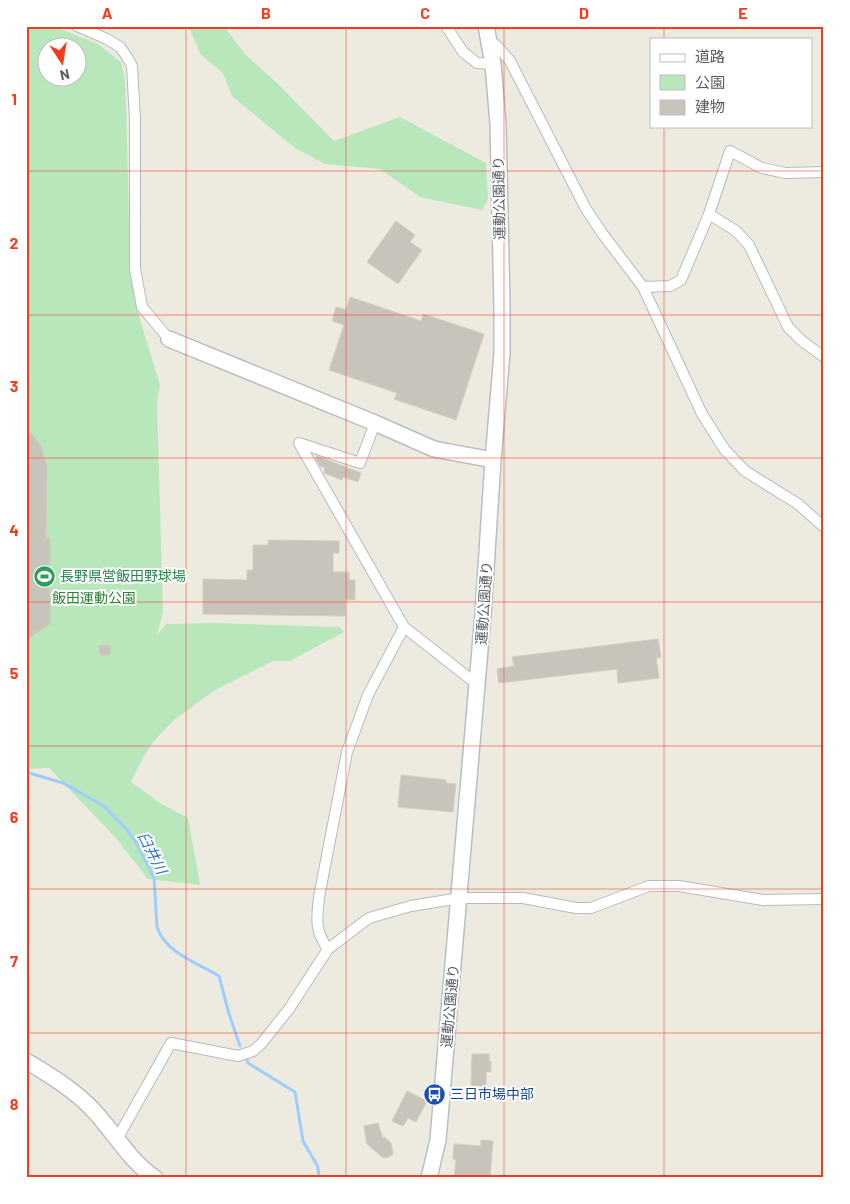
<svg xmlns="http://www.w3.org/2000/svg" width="850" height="1204" font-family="Barlow,'Noto Sans JP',sans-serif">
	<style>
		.green { fill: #b9e7bc; fill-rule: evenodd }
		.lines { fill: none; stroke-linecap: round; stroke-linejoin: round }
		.stream { stroke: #9dceff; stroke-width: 3 }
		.building { fill: #c8c4bc; stroke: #d2cdbd }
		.street-casing { stroke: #b7bac0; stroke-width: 12 }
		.secondary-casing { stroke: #babdc5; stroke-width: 18 }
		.street { stroke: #fff; stroke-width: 10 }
		.secondary { stroke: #fff; stroke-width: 15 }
		.grid { fill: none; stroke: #f63b1c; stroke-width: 1; stroke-opacity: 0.55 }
		.labels { text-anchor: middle; stroke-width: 4; stroke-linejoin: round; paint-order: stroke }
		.street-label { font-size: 14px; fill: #585c62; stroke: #fff }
		.leisure-label { font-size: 14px; fill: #27864d; stroke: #fff; text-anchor: start }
		.park-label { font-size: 14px; fill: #2e8437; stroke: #fff }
		.transit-label { font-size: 14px; fill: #164399; stroke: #fff; text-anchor: start }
		.water-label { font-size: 15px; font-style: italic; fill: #3775cb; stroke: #fff }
		.neatline { fill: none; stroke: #f63b1c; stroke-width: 2 }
		.grid-label { font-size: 16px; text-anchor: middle; font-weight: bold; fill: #f63b1c }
	</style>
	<rect width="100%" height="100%" fill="#edebdf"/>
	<path class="green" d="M 26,26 L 53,26 L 98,44 L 121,62 L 125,79 L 126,101 L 129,222 L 135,303 L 160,385 L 157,403 L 163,612 L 157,635 L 166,624 L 213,623 L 340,627 L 344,632 L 290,661 L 273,661 L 215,690 L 174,720 L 153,742 L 144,756 L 131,782 L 160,803 L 188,818 L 200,885 L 148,879 L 115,837 L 49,768 L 26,769 ZM 48,48 L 78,48 L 78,78 L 48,78 Z
		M 181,26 L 224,26 L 246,55 L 278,84 L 334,141 L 400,117 L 486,163 L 488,199 L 482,210 L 420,197 L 380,169 L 325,164 L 295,148 L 232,96 L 223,73 L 201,55 L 190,30 Z"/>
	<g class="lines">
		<path class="stream" d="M 26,772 L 63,783 L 104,806 L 127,830 L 135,841 L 154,877 L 157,927 C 165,953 198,963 219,976 L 229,1014 L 240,1046
			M 247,1060 L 248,1063 L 295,1092 L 303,1141 L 318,1167 L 319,1178"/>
	</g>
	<path class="building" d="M 396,221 L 415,235 L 410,242 L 422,250 L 398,284 L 367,262 Z
		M 350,297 L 421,321 L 423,314 L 484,334 L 456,420 L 394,399 L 397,393 L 329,370 L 344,325 L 332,321 L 336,307 L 346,310 Z
		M 26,430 L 34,436 L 42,448 L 47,465 L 46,538 L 50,538 L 50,624 L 26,640 Z
		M 317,456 L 361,473 L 358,482 L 343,477 L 342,480 L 324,473 L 325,468 L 320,466 L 316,459 Z
		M 268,540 L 339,541 L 339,553 L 333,553 L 333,572 L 349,572 L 349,580 L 355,580 L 355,600 L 345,600 L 345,616 L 203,614 L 203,579 L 247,580 L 247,570 L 253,570 L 253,545 L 268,545 Z
		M 658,639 L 661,657 L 656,658 L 659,678 L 618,683 L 617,669 L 499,683 L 497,669 L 514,666 L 512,657 Z
		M 99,645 L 110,645 L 110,655 L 100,655 Z
		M 401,775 L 446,780 L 446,783 L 456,784 L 453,812 L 398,807 Z
		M 472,1054 L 489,1054 L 489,1061 L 491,1061 L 491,1072 L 486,1072 L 486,1086 L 471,1086 Z
		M 407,1091 L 427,1101 L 416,1122 L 408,1118 L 403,1126 L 392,1121 Z
		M 378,1123 L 383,1139 L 384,1137 L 391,1143 L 393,1154 L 387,1158 L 382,1157 L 367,1144 L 364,1126 Z
		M 481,1140 L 493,1141 L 490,1178 L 454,1178 L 456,1160 L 453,1159 L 454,1144 L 481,1146 Z"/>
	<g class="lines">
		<defs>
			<path id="street" d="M 77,26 L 107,39 L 120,47 L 127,57 L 132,66 L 135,119 L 135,269 L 142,307 L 169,339
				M 446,26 L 463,52 L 477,63 L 493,64
				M 489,40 L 497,46 L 510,61 L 586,209 L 602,233 L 643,287 L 702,414 L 725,450 L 745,471 L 798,504 L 824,527
				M 709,214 L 736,231 L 749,245 L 788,327 L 802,341 L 824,357
				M 643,287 L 670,286 L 681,280 L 709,214 L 730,151 L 762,168 L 785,173 L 824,172
				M 375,423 L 360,463 L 299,443 L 404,627 L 478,685
				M 328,949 C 314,930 317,918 319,897 L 347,752 L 368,695 L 404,627
				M 117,1139 L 171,1043 L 238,1056 L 253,1051 L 261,1044 L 289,1009 L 328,949 L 369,918 L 411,906 L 460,898 L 523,898 L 576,908 L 591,908 L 649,886 L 679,886 L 763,900 L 824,899"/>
			<path id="secondary" d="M 169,339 L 375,423 L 434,449 L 493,460
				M 26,1061 C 50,1075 76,1091 95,1112 C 115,1134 130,1161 155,1178
				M 429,1178 L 438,1140 L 483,614 L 493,460 L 502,353 L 502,306 L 498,124 L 493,64 L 486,26"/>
		</defs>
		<use href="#street" class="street-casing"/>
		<use href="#secondary" class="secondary-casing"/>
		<use href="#street" class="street"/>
		<use href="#secondary" class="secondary"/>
	</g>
	<path class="grid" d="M 186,26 L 186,1178M 346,26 L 346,1178M 504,26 L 504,1178M 664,26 L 664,39M 664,126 L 664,1178M 26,171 L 824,171M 26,315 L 824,315M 26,458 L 824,458M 26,602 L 824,602M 26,746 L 824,746M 26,889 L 824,889M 26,1033 L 824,1033"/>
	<defs>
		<symbol id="stadium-disc" viewBox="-11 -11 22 22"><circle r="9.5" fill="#2e9e5b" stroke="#fff"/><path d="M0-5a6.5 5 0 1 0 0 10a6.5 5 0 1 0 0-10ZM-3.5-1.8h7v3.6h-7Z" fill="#fff"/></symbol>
		<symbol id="bus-disc" viewBox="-11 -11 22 22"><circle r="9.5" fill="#1a4fb4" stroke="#fff"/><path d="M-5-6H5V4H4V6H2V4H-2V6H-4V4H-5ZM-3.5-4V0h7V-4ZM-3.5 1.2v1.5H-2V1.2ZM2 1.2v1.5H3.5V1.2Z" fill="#fff"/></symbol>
	</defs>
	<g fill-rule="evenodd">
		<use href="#stadium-disc" x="32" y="564" width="25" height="25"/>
		<use href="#bus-disc" x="422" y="1082" width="25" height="25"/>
	</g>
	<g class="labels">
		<g class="street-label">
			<text transform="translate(499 198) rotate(-91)" y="5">運動公園通り</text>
			<text transform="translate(484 603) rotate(-86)" y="5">運動公園通り</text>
			<text transform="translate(450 1006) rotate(-85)" y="5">運動公園通り</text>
		</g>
		<g class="leisure-label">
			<text x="60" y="581">長野県営飯田野球場</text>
		</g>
		<g class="park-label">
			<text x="94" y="603">飯田運動公園</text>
		</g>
		<g class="transit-label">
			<text x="450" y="1099">三日市場中部</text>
		</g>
		<g class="water-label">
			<text transform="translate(152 853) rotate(63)" y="5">臼井川</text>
		</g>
	</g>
	<rect width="850" height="1204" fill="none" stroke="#ffffff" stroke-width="55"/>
	<rect x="650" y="38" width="162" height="90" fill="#ffffff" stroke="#bcbec0"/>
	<rect x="660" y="54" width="25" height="8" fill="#ffffff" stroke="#bcbec0"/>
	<text x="695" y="62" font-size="15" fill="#585c62">道路</text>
	<rect x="660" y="75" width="25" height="15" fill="#b9e7bc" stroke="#bcbec0"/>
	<text x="695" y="88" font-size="15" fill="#585c62">公園</text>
	<rect x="660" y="100" width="25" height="15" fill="#c8c4bc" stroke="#bcbec0"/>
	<text x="695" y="112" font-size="15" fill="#585c62">建物</text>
	<g transform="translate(62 62) rotate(168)"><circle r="24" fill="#ffffff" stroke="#bcbec0"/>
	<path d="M0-4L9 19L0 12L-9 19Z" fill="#f63b1c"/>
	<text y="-8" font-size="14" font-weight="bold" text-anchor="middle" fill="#585c62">N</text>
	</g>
	<rect x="28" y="28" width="794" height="1148" class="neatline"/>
	<g class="grid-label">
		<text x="107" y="19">A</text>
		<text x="266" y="19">B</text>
		<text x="425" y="19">C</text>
		<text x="584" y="19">D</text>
		<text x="743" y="19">E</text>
		<text x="14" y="105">1</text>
		<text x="14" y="249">2</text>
		<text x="14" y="392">3</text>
		<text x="14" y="536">4</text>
		<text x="14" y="679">5</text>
		<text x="14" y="823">6</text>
		<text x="14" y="967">7</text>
		<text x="14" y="1110">8</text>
	</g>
</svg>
